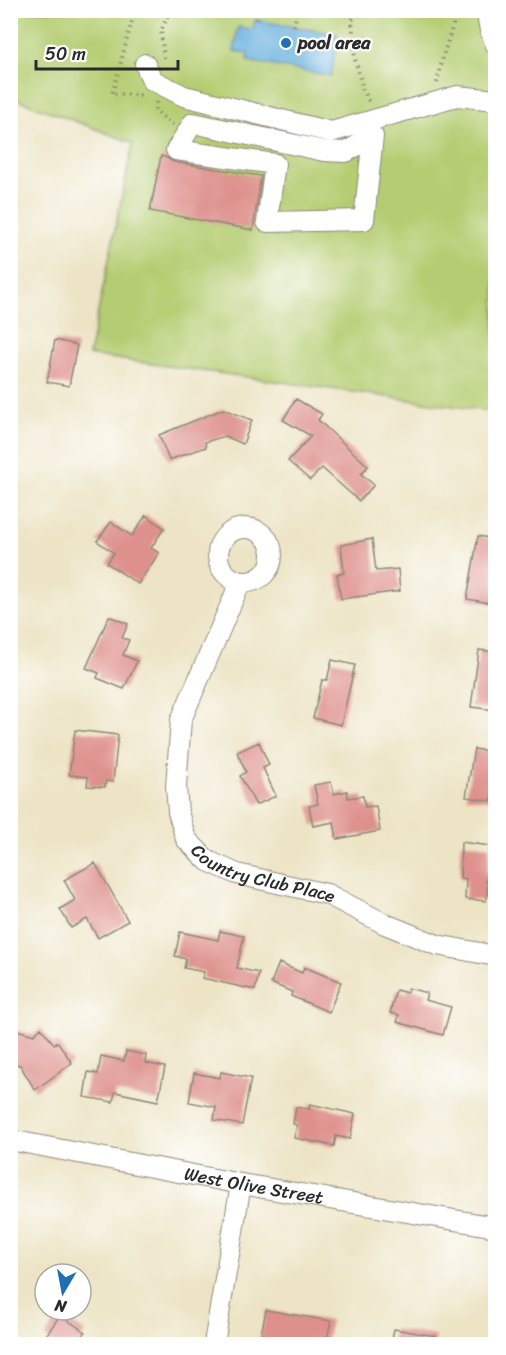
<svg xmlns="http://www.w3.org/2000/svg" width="506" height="1355" font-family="Sriracha,sans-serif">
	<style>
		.green { fill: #b5cd72; stroke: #707c4e; stroke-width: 1.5 }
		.water { fill: #66afdd; stroke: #486d84; stroke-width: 1.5 }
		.building { fill: #de918c }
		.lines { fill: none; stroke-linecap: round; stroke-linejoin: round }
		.minor-casing { stroke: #8c8878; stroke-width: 22 }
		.path { stroke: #8c8878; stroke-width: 4; stroke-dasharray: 1.5 4.5; stroke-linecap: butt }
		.minor { stroke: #fff; stroke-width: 20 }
		.poi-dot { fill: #1f6fb2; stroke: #fff; stroke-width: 2 }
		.labels { text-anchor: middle; stroke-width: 4.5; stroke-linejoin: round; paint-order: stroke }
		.poi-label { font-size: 18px; font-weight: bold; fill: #2b2b2b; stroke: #fff; text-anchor: start }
		.street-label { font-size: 18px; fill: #2b2b2b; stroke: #fff }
	</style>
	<rect width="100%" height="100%" fill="#fff"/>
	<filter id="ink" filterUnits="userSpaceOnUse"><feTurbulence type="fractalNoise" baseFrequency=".0167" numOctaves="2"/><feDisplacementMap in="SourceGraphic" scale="12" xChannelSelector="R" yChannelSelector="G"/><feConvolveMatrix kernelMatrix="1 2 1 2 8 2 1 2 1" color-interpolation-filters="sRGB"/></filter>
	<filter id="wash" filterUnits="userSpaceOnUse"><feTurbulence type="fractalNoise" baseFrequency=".008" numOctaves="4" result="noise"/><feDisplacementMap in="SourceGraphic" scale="24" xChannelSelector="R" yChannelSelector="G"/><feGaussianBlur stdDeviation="1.35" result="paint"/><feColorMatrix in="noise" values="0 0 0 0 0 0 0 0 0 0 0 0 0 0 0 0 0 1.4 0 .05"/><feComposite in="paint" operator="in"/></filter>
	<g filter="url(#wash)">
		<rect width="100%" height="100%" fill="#ede4c5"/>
		<path class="green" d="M 10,11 L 495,11 L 495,412 L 89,355 L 133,143 L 11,97 Z"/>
		<path class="water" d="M 255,20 L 338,34 L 331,76 L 247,61 L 248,53 L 234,51 L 238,27 L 253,29 Z"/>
		<g id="blocks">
			<path class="building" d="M 161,156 L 167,158 L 174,162 L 261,176 L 253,230 L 150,211 Z
				M 55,340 L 77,345 L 69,386 L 47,382 Z
				M 296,399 L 322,414 L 318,420 L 368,466 L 361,474 L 374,485 L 359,501 L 322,468 L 310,480 L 288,461 L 311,436 L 283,420 Z
				M 223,409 L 252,420 L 243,444 L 225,436 L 205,442 L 206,447 L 169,460 L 159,435 Z
				M 146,515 L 164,528 L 151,548 L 159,553 L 138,584 L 107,563 L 114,553 L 97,541 L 111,522 L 132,536 Z
				M 478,536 L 495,539 L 495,604 L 467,599 Z
				M 372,539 L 376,571 L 398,569 L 400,591 L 341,599 L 337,574 L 344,573 L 341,545 Z
				M 109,616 L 128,624 L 122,638 L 129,640 L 123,655 L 137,661 L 124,689 L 97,678 L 99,673 L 86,668 Z
				M 479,650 L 495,652 L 495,710 L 471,707 Z
				M 332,660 L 355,665 L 341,725 L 313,718 L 322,680 L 327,680 Z
				M 75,730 L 118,735 L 113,782 L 106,781 L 105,787 L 87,786 L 88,777 L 69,775 Z
				M 259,742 L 269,765 L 263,768 L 276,796 L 256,805 L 240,776 L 246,772 L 237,752 Z
				M 474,749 L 495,752 L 495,776 L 491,801 L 466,797 Z
				M 331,782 L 334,794 L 347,791 L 348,798 L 363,796 L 365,807 L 376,806 L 380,831 L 337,839 L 334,822 L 313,826 L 309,806 L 318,804 L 314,785 Z
				M 461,842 L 490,846 L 486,882 L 488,882 L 486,901 L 465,899 L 466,879 L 460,878 Z
				M 95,863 L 128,921 L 98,938 L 87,919 L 71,928 L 60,909 L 75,900 L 64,880 Z
				M 220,931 L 244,936 L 237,968 L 259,973 L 255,990 L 202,978 L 204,972 L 184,968 L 186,959 L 175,956 L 180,932 L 218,940 Z
				M 279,963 L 302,973 L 304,967 L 341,982 L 329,1012 L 291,996 L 292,992 L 271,983 Z
				M 408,988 L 427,993 L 425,1000 L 451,1007 L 443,1035 L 397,1022 L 399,1015 L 390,1013 L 396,990 L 407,993 Z
				M 10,1028 L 34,1035 L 41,1028 L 54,1044 L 58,1042 L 72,1063 L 35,1090 L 20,1065 L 10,1063 Z
				M 126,1051 L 146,1055 L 145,1063 L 165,1067 L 158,1101 L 115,1092 L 113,1102 L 84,1097 L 88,1072 L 98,1074 L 101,1056 L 124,1061 Z
				M 221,1072 L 251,1078 L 242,1125 L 214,1120 L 216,1107 L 189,1102 L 194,1073 L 220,1078 Z
				M 310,1104 L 355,1114 L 350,1139 L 336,1136 L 334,1146 L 294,1138 L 297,1125 L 293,1124 L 296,1107 L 309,1109 Z
				M 266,1310 L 331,1321 L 326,1344 L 259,1344 Z
				M 60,1315 L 85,1332 L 79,1344 L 53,1344 L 45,1337 Z
				M 394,1329 L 436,1336 L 435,1344 L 391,1344 Z"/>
		</g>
	</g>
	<g filter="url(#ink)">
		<use href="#blocks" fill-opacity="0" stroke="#8c8878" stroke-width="1.5"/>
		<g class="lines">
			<defs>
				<g id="minor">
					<path d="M 486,10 L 490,30 L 496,45"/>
					<path d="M 145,64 L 152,80 L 184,96 L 331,132 L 457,96 L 496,100"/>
					<path d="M 193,123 L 324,151 L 346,152 L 373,136 L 364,220 L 267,222 L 275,164 L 176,150 Z"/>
					<circle cx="245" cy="555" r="27"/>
					<path id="s1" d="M 240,583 L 181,720 L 176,786 L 178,812 L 186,839 L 208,861 L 237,874 L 327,894 L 385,924 L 437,945 L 496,956"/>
					<path id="s2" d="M 10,1140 L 241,1184 L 496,1227"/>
					<path d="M 214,1344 L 241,1184"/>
				</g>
			</defs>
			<use href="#minor" class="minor-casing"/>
			<path class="path" d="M 135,10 L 112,94 L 142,95
				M 362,10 L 352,20 L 355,59 L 363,89 L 369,102
				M 257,20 L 259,10
				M 294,26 L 297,10
				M 164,58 L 161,31 L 170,10
				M 437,83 L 444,53 L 453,25 L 452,10
				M 156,102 L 155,110 L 168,122 L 173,125"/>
			<use href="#minor" class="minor"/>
		</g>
	</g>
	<circle class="poi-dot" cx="286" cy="43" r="6"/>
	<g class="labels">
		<g class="poi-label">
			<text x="298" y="49">pool area</text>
		</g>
		<g class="street-label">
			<text dy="6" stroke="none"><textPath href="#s1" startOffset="357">Country Club Place</textPath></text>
			<text dy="6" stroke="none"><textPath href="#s2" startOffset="248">West Olive Street</textPath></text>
		</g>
	</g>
	<rect width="506" height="1355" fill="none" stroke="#fff" stroke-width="36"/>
	<g transform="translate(63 1292) rotate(190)"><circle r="28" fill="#ffffff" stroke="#aaaaaa" stroke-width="1.5"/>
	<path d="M0-4.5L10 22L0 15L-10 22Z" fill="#1f6fb2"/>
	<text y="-9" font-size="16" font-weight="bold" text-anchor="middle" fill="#2b2b2b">N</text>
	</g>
	<path d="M36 60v9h142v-9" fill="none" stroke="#2b2b2b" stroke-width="3"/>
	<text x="45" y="60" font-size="18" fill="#2b2b2b" stroke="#ffffff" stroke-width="4.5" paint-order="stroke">50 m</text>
</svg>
